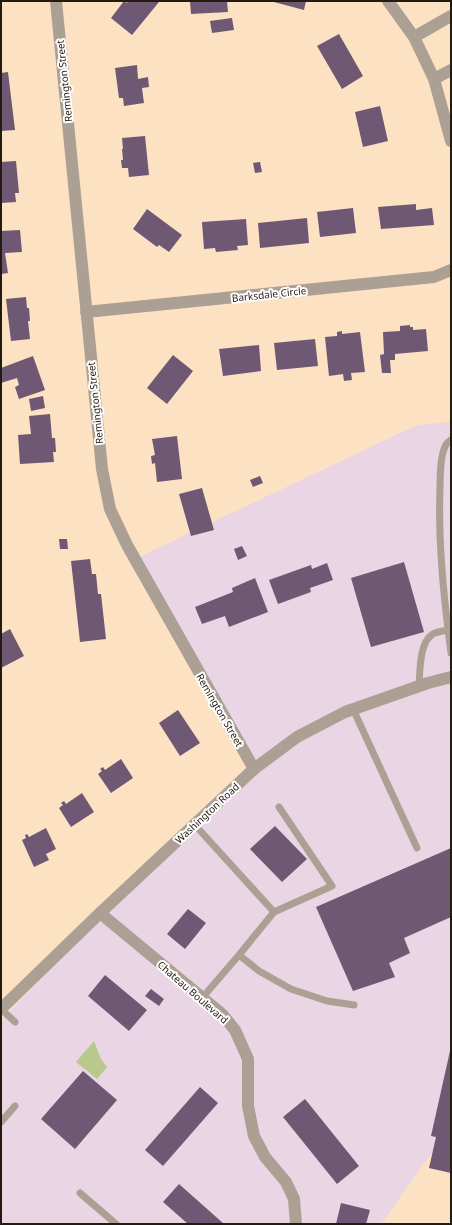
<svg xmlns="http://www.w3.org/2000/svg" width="452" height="1225" font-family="'Noto Sans',sans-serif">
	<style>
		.commercial { fill: #e9d5e4 }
		.green { fill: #b9c88b }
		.building { fill: #6f5873 }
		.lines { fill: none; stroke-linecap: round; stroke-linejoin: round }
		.service { stroke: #aca094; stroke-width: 7 }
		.minor { stroke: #aca094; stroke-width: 12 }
		.tertiary { stroke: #aca094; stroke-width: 12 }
		.labels { text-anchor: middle; stroke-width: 4; stroke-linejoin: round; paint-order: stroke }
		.street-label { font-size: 10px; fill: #241b10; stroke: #fff }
	</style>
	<rect width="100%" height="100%" fill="#fce1c3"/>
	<path class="commercial" d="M 451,422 L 451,1156 L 433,1151 L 381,1224 L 1,1224 L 1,1020 L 253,760 L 139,557 L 417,425 Z"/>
	<path class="green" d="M 94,1041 L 101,1059 L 107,1067 L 97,1079 L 76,1062 Z"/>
	<path class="building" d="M 124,1 L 127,3 L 128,1 L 157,1 L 159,2 L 132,35 L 111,18 Z
		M 190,1 L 227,1 L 228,12 L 191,14 Z
		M 270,1 L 306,1 L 304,10 Z
		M 232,18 L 234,30 L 212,33 L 210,21 Z
		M 339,34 L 363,76 L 342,89 L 317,46 Z
		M 137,65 L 138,79 L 148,77 L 149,87 L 142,88 L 144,103 L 124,106 L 123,98 L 119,98 L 115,68 Z
		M 8,72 L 15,130 L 1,131 L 1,73 Z
		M 380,106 L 388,141 L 363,147 L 355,112 Z
		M 145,136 L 149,175 L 129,177 L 128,168 L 122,168 L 121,160 L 123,160 L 122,149 L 123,149 L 122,138 Z
		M 16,161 L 19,193 L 15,193 L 16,202 L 1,203 L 1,162 Z
		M 260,162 L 262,172 L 255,173 L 253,163 Z
		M 416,204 L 416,210 L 432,208 L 434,225 L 381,229 L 378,207 Z
		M 353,208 L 356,233 L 320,237 L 317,212 Z
		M 147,209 L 182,235 L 169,252 L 159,245 L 157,247 L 133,229 Z
		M 307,218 L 309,243 L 260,248 L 258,223 Z
		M 246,219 L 248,245 L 237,246 L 238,250 L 216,252 L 215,248 L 204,249 L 202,222 Z
		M 20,230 L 22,252 L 5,253 L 8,273 L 1,274 L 1,231 Z
		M 26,297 L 27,308 L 29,308 L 30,321 L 28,321 L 30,339 L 11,341 L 6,299 Z
		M 410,325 L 410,327 L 413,327 L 413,330 L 426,329 L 428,351 L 395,354 L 395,360 L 390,360 L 391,373 L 382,373 L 380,355 L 384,354 L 383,332 L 400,331 L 400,326 Z
		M 342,331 L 342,334 L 360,332 L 365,372 L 351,373 L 352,380 L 344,381 L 343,374 L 329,376 L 325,337 L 337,336 L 337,332 Z
		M 315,339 L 318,366 L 277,370 L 274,343 Z
		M 259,345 L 261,371 L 223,376 L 219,349 Z
		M 173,355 L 193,371 L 167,404 L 147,388 Z
		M 33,356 L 45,390 L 19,399 L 15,387 L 19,385 L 17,378 L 1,383 L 1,368 Z
		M 43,396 L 45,408 L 31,411 L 29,399 Z
		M 50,414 L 52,438 L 55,438 L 56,452 L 53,452 L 54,462 L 20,464 L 18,435 L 31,434 L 29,416 Z
		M 177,436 L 182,479 L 157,482 L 155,463 L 152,464 L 151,456 L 155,455 L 152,439 Z
		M 260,476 L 263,483 L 253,487 L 250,480 Z
		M 202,488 L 214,530 L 191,536 L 179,494 Z
		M 59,539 L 67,539 L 68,549 L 60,549 Z
		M 242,546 L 247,556 L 238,560 L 234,549 Z
		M 90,559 L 92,574 L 96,574 L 98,594 L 101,594 L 106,639 L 80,642 L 71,561 Z
		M 404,562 L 424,632 L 371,647 L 351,578 Z
		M 327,563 L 333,580 L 310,588 L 311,592 L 278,604 L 269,580 L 311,565 L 312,569 Z
		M 255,578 L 268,612 L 229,627 L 225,616 L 202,624 L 195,607 L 233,592 L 232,588 Z
		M 10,629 L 24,656 L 1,668 L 1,634 Z
		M 178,710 L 200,743 L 180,756 L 159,723 Z
		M 121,759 L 133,778 L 111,793 L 98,774 L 102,771 L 100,769 L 103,767 L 105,770 Z
		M 82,793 L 94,812 L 71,827 L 59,808 L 63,805 L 61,803 L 64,801 L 66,804 Z
		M 275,826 L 307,859 L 282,882 L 250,849 Z
		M 46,828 L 56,849 L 46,854 L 49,860 L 34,867 L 22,840 L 26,838 L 25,835 L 27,834 L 29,837 Z
		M 451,848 L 451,917 L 404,938 L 410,953 L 389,963 L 395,977 L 353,991 L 316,907 Z
		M 188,909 L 206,923 L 185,949 L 167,934 Z
		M 105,975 L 147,1010 L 129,1031 L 88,996 Z
		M 151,989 L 164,999 L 159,1006 L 145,996 Z
		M 450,1051 L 451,1051 L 451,1173 L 429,1168 L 436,1137 L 431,1136 Z
		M 83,1071 L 117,1100 L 75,1149 L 41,1119 Z
		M 200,1087 L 218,1103 L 163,1166 L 145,1150 Z
		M 305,1099 L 359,1166 L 337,1184 L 283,1117 Z
		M 179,1184 L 224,1224 L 188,1224 L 163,1202 Z
		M 341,1203 L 370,1210 L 366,1224 L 336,1224 Z"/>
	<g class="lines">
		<path class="service" d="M 451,440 C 448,442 446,443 445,447 C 440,456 440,478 440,489 C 438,544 444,599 451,653
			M 419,686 C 420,672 419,639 435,633 C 440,631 446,631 451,629
			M 353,709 L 417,848
			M 279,807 L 332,886 L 274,912 L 239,955 L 259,971 L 291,989 L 327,1001 L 354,1005
			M 195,825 L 274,912
			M 202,998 L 239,955
			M 1,1009 L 15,1022
			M 1,1122 L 15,1106
			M 80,1193 L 116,1224"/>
		<path class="minor" d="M 56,1 L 102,469 L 110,509 L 127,545 L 254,769
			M 388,1 L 414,37 L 434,79 L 451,141
			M 414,37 L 451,16
			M 434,79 L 451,70
			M 86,312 L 434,277 L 451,270
			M 100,913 L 222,1014 L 235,1030 L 248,1059 L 248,1106 L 254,1136 L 265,1157 L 286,1182 L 294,1199 L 296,1224"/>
		<path class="tertiary" d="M 1,1009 L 100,913 L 254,769 L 297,737 L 345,712 L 428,683 L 451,677"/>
	</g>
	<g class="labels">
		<g class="street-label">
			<text transform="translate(64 81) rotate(-96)" y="4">Remington Street</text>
			<text transform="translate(269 294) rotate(-6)" y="4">Barksdale Circle</text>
			<text transform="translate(95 403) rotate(-96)" y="4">Remington Street</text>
			<text transform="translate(220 710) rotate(60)" y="4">Remington Street</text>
			<text transform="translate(207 813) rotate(-43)" y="4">Washington Road</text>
			<text transform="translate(193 992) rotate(41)" y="4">Chateau Boulevard</text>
		</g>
	</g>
	<rect width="452" height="1225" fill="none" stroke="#241b10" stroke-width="4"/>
</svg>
